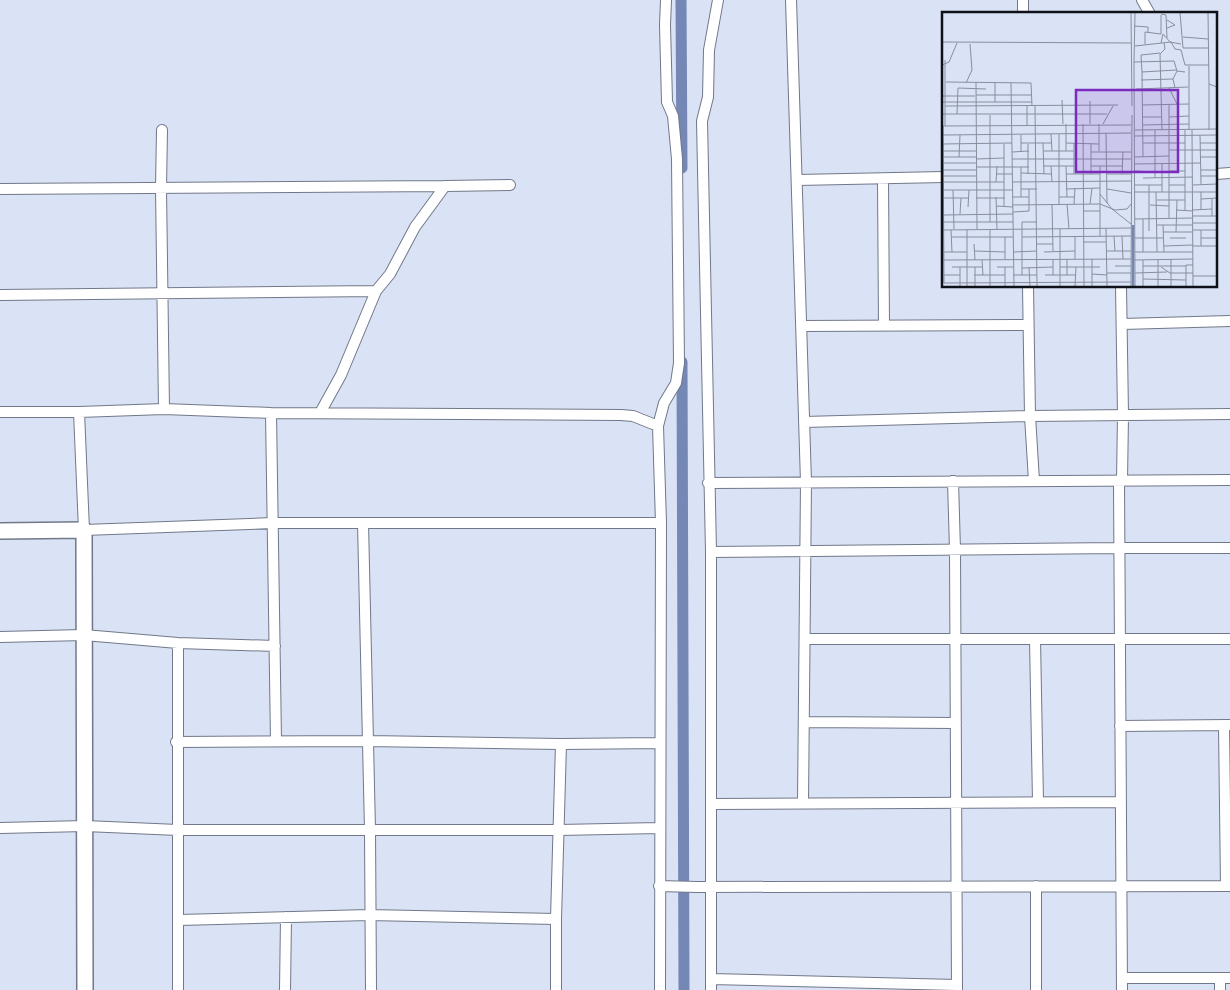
<svg xmlns="http://www.w3.org/2000/svg" width="1230" height="990" font-family="Raleway,sans-serif">
	<style>
		.lines { fill: none; stroke-linecap: round; stroke-linejoin: round }
		.canal { stroke: #7487b5; stroke-width: 11 }
		.street-casing { stroke: #717889; stroke-width: 12 }
		.secondary-casing { stroke: #717889; stroke-width: 18 }
		.street { stroke: #fff; stroke-width: 10 }
		.secondary { stroke: #fff; stroke-width: 15 }
		.inset-river { fill: none; stroke: #7487b5; stroke-width: 2.5 }
		.inset-road { fill: none; stroke: #888e9c; stroke-width: 1 }
		.view { fill: #7b2cbf; fill-opacity: 0.15; stroke: #7b2cbf; stroke-width: 2.5 }
		.inset-edge { fill: none; stroke: #0e1117; stroke-width: 2.5 }
	</style>
	<rect width="100%" height="100%" fill="#dae2f5"/>
	<g class="lines">
		<path class="canal" d="M 681,0 L 682,168
			M 682,362 L 684,990"/>
		<defs>
			<path id="street" d="M 791,0 L 806,482 L 803,803
				M 1023,0 L 1023,14
				M 1142,0 L 1150,14
				M 162,130 L 161,188 L 164,409
				M 1216,174 L 1230,173
				M 883,179 L 884,326
				M 797,180 L 944,177
				M 0,189 L 445,186 L 510,185
				M 1028,286 L 1030,416 L 1034,481
				M 1121,286 L 1123,415 L 1122,481
				M 0,295 L 376,291
				M 1122,324 L 1230,321
				M 801,326 L 1028,325
				M 0,412 L 79,412 L 164,409 L 271,413 L 621,415 L 633,416 L 658,426
				M 79,412 L 84,530 L 273,523 L 661,523
				M 271,413 L 276,741
				M 320,413 L 341,375 L 376,291 L 390,274 L 415,227 L 445,186
				M 804,422 L 1030,416 L 1230,414
				M 953,481 L 955,550 L 957,990
				M 1119,481 L 1122,990
				M 708,483 L 1230,480
				M 363,523 L 370,830 L 371,990
				M 711,552 L 1118,548 L 1230,548
				M 0,637 L 84,635 L 178,643 L 275,646
				M 805,639 L 1230,639
				M 1035,639 L 1038,802
				M 178,643 L 178,990
				M 804,722 L 956,723
				M 1224,725 L 1226,886
				M 1120,726 L 1229,725
				M 176,742 L 368,741 L 561,744 L 660,743
				M 711,804 L 1120,802
				M 0,828 L 85,826 L 178,830 L 559,830 L 659,828
				M 659,886 L 697,887 L 1230,886
				M 1036,886 L 1036,990
				M 179,920 L 369,915 L 556,919
				M 1122,978 L 1230,978
				M 1220,978 L 1220,990
				M 711,979 L 957,985
				M 285,990 L 286,917
				M 556,990 L 556,919 L 561,744
				M 660,990 L 661,523 L 658,426 L 664,403 L 676,383 L 679,363 L 677,159 L 673,116 L 667,102 L 665,25 L 666,0
				M 711,990 L 711,552 L 702,121 L 708,97 L 709,50 L 718,0"/>
			<path id="secondary" d="M 0,531 L 84,530 L 85,990"/>
		</defs>
		<use href="#street" class="street-casing"/>
		<use href="#secondary" class="secondary-casing"/>
		<use href="#street" class="street"/>
		<use href="#secondary" class="secondary"/>
	</g>
	<g transform="translate(942 12)">
		<rect width="275" height="275" fill="#dae2f5"/>
		<path class="inset-river" d="M 191,213 L 191,274"/>
		<path class="inset-road" d="M 189,1 L 190,94M 238,1 L 241,36 L 266,36M 266,1 L 267,72 L 275,75M 219,2 L 224,3 L 225,26M 225,8 L 233,13 L 225,16M 192,14 L 206,15 L 206,21M 241,25 L 266,27M 0,30 L 189,31M 219,31 L 221,22 L 228,30 L 239,32M 203,32 L 203,20 L 219,22 L 219,3M 193,34 L 229,30 L 233,37 L 239,38 L 243,53 L 267,53M 192,50 L 193,1M 0,53 L 7,50 L 15,31M 247,54 L 247,118M 200,60 L 199,43 L 218,41M 199,68 L 231,67M 4,70 L 89,71 L 90,94M 24,71 L 30,58 L 28,32M 34,71 L 35,217M 53,71 L 53,90M 69,71 L 72,274M 267,72 L 267,118M 227,76 L 235,92M 233,76 L 231,67 L 235,59M 194,77 L 246,75M 34,83 L 90,83M 0,84 L 33,84M 120,88 L 121,112M 148,89 L 148,112M 0,90 L 90,90M 200,93 L 247,92M 227,93 L 227,118M 3,94 L 176,93M 93,94 L 95,274M 0,102 L 165,102M 15,102 L 16,76 L 44,77M 200,105 L 219,105M 227,105 L 247,104M 141,112 L 142,274M 157,112 L 157,139M 161,112 L 171,94M 85,113 L 85,94M 201,113 L 247,112M 0,114 L 189,113M 1,114 L 2,271 L 189,270M 3,114 L 3,48M 193,118 L 275,117M 213,118 L 213,166M 220,118 L 218,42 L 223,37 L 222,31M 250,118 L 251,274M 164,121 L 165,191M 109,122 L 110,139M 1,123 L 189,121M 79,123 L 79,139M 258,123 L 259,172M 193,124 L 275,123M 79,131 L 109,131M 101,131 L 102,162M 124,131 L 157,132M 132,131 L 132,162M 149,131 L 149,162M 201,131 L 243,131M 258,131 L 275,131M 0,132 L 70,131M 62,132 L 62,194M 227,138 L 243,138M 243,138 L 275,138M 1,139 L 34,139M 101,139 L 132,139M 124,139 L 124,112M 70,140 L 87,139M 149,140 L 189,140M 0,145 L 34,145M 17,145 L 18,123M 193,145 L 227,144M 201,145 L 200,60 L 234,58M 259,145 L 275,145M 34,147 L 62,146M 70,147 L 189,147M 0,151 L 34,151M 220,151 L 220,180M 192,152 L 259,151M 101,154 L 132,154M 109,154 L 110,170M 124,154 L 125,185M 149,154 L 180,154M 34,155 L 87,155M 79,155 L 79,185M 0,158 L 34,158M 259,158 L 275,158M 193,159 L 213,160M 227,159 L 243,159M 79,161 L 110,162M 54,162 L 70,162M 86,162 L 86,132M 124,162 L 158,162M 165,162 L 189,162M 180,162 L 181,140M 1,164 L 34,164M 259,164 L 275,164M 201,166 L 251,165M 0,170 L 62,170M 54,170 L 55,154M 70,170 L 189,169M 193,173 L 220,173M 207,173 L 207,219M 227,173 L 243,173M 251,173 L 275,172M 79,177 L 95,177M 124,177 L 158,176M 165,177 L 189,181M 1,178 L 70,178M 11,178 L 12,217M 193,180 L 275,180M 214,180 L 215,240M 259,180 L 259,197M 158,182 L 170,197 L 189,212M 54,185 L 55,217M 70,185 L 87,185M 117,185 L 133,185M 2,186 L 26,186M 34,186 L 63,186M 259,187 L 275,186M 270,187 L 270,204M 215,188 L 243,188M 110,192 L 111,239M 117,192 L 117,122M 125,192 L 127,217M 132,192 L 133,176M 148,192 L 150,176M 70,193 L 158,192 L 173,198 L 185,197 L 189,192M 208,193 L 227,194M 54,194 L 71,195M 26,195 L 27,178M 234,198 L 251,199M 243,198 L 243,118M 251,198 L 270,197M 141,199 L 158,199M 71,200 L 87,199 L 87,177M 18,202 L 19,186M 2,203 L 71,202M 251,204 L 275,204M 227,206 L 227,118M 193,207 L 251,206M 201,207 L 201,240M 2,210 L 71,210M 48,210 L 48,103M 251,211 L 275,211M 215,213 L 251,213M 221,213 L 222,240M 164,216 L 165,274M 25,217 L 25,274M 48,217 L 48,274M 118,217 L 118,274M 2,218 L 189,216M 9,218 L 10,240M 251,218 L 275,218M 221,220 L 251,220M 234,220 L 235,188M 133,224 L 133,247M 158,224 L 158,154M 172,224 L 173,239M 180,224 L 181,247M 10,225 L 71,225M 63,225 L 63,247M 80,225 L 189,224M 193,226 L 222,226M 228,226 L 244,226M 259,226 L 275,226M 141,230 L 164,230M 32,232 L 33,248M 95,232 L 111,232M 222,234 L 251,233M 251,234 L 275,234M 259,234 L 259,218M 33,239 L 63,240M 165,239 L 189,239M 2,240 L 25,240M 71,240 L 95,239M 102,240 L 133,239M 193,240 L 251,240M 111,247 L 111,263M 125,247 L 125,263M 150,247 L 150,274M 216,247 L 216,274M 2,248 L 189,247M 40,248 L 41,263M 192,248 L 251,247M 201,248 L 201,274M 173,254 L 189,254M 201,254 L 244,254M 10,255 L 41,255M 18,255 L 18,274M 33,255 L 33,274M 55,255 L 71,255M 63,255 L 63,274M 87,255 L 88,274M 118,255 L 158,255M 219,255 L 228,261 L 251,261M 80,256 L 111,255M 165,261 L 189,261M 193,261 L 225,260M 150,262 L 165,263M 2,263 L 18,263M 32,263 L 63,263M 71,263 L 95,263M 80,263 L 80,210 L 95,210M 103,263 L 133,263M 251,264 L 275,264M 201,267 L 244,268M 133,274 L 134,255M 189,274 L 190,103M 193,274 L 192,50 L 232,49 L 235,59 L 243,60M 229,274 L 229,247M 244,274 L 244,253 L 251,253"/>
		<path class="view" d="M 134,78 L 236,78 L 236,160 L 134,160 Z"/>
		<rect width="275" height="275" class="inset-edge"/>
	</g>
</svg>
